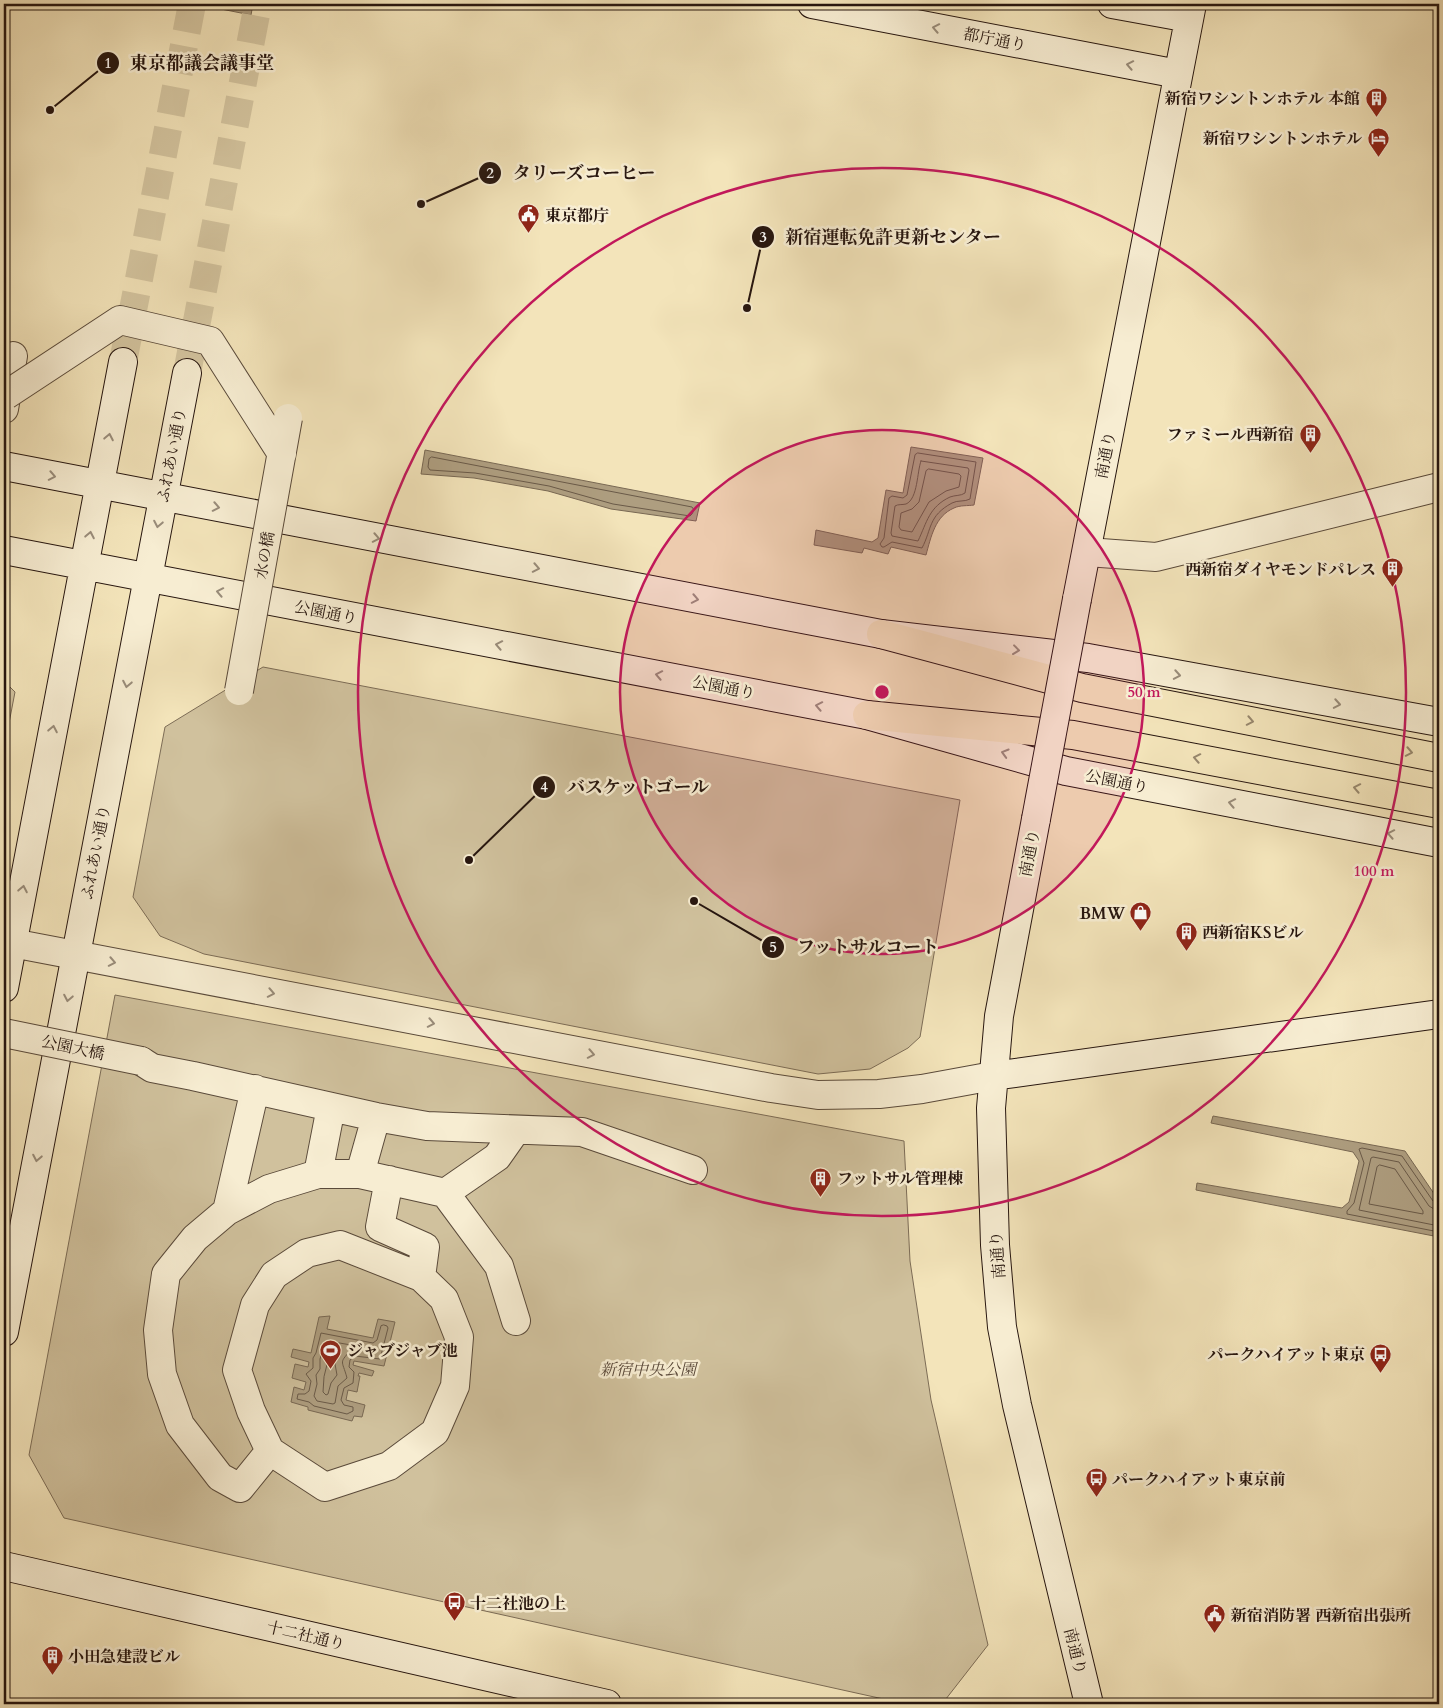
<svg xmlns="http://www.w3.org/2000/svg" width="1443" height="1708" font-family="Cardo,'Noto Serif JP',serif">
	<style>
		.green { fill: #d0c19d; stroke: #7c6c56 }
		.water { fill: #ae9e80; stroke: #786853 }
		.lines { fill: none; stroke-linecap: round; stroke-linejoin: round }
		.shore { stroke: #6a5a48; stroke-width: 1 }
		.secondary-tunnel { stroke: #d4c5a0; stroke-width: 28; stroke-dasharray: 28 14; stroke-linecap: butt }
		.street-casing { stroke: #5a4a3a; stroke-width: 30 }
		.secondary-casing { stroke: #27160f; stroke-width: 30 }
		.highway-casing { stroke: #27160f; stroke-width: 30 }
		.street { stroke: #f7edd2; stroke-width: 28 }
		.secondary { stroke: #f7edd2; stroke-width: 28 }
		.highway { stroke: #f3e4ba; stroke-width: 28 }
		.street-bridge-casing { stroke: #5a4a3a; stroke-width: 30; stroke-linecap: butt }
		.secondary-bridge-casing { stroke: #27160f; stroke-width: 30; stroke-linecap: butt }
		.street-bridge { stroke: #f7edd2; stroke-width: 28 }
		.secondary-bridge { stroke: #f7edd2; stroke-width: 28 }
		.oneway { stroke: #998c7a }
		.oneway2 { stroke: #97876d }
		.ring { fill: none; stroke: #c2185b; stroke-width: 2.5 }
		.labels { text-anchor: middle; stroke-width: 5; stroke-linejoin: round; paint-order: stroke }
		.street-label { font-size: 16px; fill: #27160f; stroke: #f7edd2 }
		.poi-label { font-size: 16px; font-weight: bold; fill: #27160f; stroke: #f7edd2; text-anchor: start }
		.park-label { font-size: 16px; font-style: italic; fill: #5a493a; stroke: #f7edd2 }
		.centre { fill: #c2185b; stroke: #f7edd2; stroke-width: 2.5 }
		.ring-label { font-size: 15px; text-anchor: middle; font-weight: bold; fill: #c2185b; stroke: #f7edd2; stroke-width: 5; stroke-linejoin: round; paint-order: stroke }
		.leader { fill: none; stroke: #27160f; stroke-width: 2 }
		.callout-dot { fill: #27160f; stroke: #f7edd2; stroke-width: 2 }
		.mark-label { font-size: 15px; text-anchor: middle; font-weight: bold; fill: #fff }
		.callout-label { font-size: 18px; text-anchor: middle; font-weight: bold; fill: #27160f; stroke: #f7edd2; stroke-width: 5; stroke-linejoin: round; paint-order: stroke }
	</style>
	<rect width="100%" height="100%" fill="#f3e4ba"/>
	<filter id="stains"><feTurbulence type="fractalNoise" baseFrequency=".004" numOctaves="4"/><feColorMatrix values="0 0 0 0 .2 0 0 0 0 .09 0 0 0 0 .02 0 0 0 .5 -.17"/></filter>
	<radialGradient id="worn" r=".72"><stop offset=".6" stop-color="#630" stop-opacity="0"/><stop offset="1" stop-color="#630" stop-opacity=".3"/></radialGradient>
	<path class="green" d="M 263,667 L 960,800 L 920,1037 L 908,1048 L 870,1069 L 818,1074 L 204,954 L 160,936 L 133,897 L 165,727 Z
		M 4,681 L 15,692 L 4,749 Z
		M 115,995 L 904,1141 L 910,1261 L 931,1400 L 988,1645 L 942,1704 L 906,1704 L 64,1518 L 29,1455 Z"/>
	<path class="water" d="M 196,4 L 253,4 L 251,15 Z
		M 911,447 L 983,458 L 974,505 C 968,506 960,505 954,508 C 935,516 931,537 926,555 L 891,547 L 888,554 L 864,548 L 862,553 L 814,545 L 816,530 L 872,542 L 878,538 L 886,490 L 903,493 Z
		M 425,450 L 700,503 L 696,521 L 611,509 L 548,491 L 474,478 L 421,474 Z
		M 1213,1116 L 1405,1151 L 1439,1201 L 1439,1237 L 1196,1190 L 1197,1183 L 1342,1208 L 1349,1202 L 1359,1161 L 1353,1152 L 1211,1123 Z
		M 330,1316 L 327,1329 L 373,1338 L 378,1319 L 395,1322 L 384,1366 L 354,1361 L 353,1365 L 374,1371 L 372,1376 L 359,1373 L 358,1376 L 360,1376 L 357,1392 L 348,1390 L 346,1400 L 365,1405 L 362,1417 L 354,1416 L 352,1421 L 308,1410 L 308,1407 L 291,1402 L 294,1387 L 304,1390 L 306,1382 L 292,1378 L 295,1364 L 308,1367 L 309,1362 L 291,1357 L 293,1349 L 311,1353 L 319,1317 Z"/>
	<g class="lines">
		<path class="shore" d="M 918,453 L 976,462 L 970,499 C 965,502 957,500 952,503 C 928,516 932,529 922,548 L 892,542 L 884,547 L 882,547 L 880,544 L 884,538 L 889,498 L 892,496 L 903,498 L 907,495 L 915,455 Z
			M 432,457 L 692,507 L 694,510 L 692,514 L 690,516 L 613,504 L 549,486 L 475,473 L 430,470 L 428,467 L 429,459 Z
			M 921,461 L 968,468 L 969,470 L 965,493 C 961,496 955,495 950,497 C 929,507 927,522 918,541 L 892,536 L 891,533 L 895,506 C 898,504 902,505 906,504 C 918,499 917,471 921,461 Z
			M 929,469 L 959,474 L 961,476 L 959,487 L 946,491 L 929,502 L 912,532 L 901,530 L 899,527 L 901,513 L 912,509 L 919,502 L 926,471 Z
			M 1380,1165 L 1395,1169 L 1423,1211 L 1423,1214 L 1369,1204 L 1377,1167 Z
			M 1439,1203 L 1433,1201 L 1402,1156 L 1362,1148 L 1359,1149 L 1364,1163 L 1354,1203 L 1347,1211 L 1347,1214 L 1439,1232
			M 1439,1210 L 1434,1209 L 1429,1206 L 1399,1162 L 1373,1157 L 1371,1158 L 1359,1210 L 1439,1226
			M 384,1325 L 387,1326 L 388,1328 L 380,1359 L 355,1356 L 350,1360 L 349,1367 L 354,1372 L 353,1383 L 344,1388 L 341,1400 L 344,1405 L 353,1407 L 353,1411 L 347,1414 L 314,1406 L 309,1402 L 297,1399 L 298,1394 L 305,1394 L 309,1391 L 311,1381 L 306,1374 L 313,1368 L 313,1358 L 316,1353 L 321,1333 L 373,1343 L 377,1340 L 381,1326 Z
			M 328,1341 L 351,1345 L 353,1348 C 338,1364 342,1359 347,1378 L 338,1386 L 335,1403 L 333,1404 L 317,1401 L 314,1396 L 317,1384 L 316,1375 L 320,1369 L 320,1359 L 325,1343 Z
			M 331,1350 L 336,1350 L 337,1352 L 335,1364 L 337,1375 L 331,1383 L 328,1394 L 326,1395 L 323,1392 L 324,1377 Z"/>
		<path class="secondary-tunnel" d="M 123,362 L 192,4
			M 187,373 L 258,4"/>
		<defs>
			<path id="street" d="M 4,409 L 13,356
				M 1087,552 L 1156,557 L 1439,487
				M 12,943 L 771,1088 L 818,1095 L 879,1094 L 922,1089 L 993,1076
				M 141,1061 L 152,1068 L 193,1076 L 376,1117 L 427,1126 L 582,1132 L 693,1170
				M 318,1174 L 331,1107
				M 360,1174 L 376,1117
				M 389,1180 L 380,1227 L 425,1247 L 421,1277
				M 445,1193 L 497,1157 L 516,1130
				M 227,1211 L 255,1089
				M 340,1245 L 421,1277 L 444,1299 L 459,1337 L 455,1386 L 435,1432 L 389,1466 L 325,1487 L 270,1451 L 251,1411 L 237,1370 L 255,1305 L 274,1275 L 307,1253 Z
				M 270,1451 L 240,1488 L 220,1477 L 180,1425 L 162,1374 L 158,1330 L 166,1274 L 195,1238 L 227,1211 L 269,1189 L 318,1174 L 360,1174 L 445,1193 L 499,1266 L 516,1321"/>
			<path id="secondary" d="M 812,4 L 1178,74
				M 1112,4 L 1189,18
				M 4,466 L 881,634 L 1088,658 L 1439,722
				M 4,550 L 867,715 L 1066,771 L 1439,843
				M 1077,599 L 1192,4
				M 1036,819 L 999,1016 L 991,1108 L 995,1245 L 1002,1327 L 1017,1405 L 1089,1704
				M 4,988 L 123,362
				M 993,1076 L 1439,1014
				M 4,1332 L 187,373
				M 4,1566 L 607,1704"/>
			<path id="highway" d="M 881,634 L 1082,688 L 1439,758
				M 867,715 L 1073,735 L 1439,804"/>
		</defs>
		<use href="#street" class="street-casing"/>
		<use href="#secondary" class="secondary-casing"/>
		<use href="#highway" class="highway-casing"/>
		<use href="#street" class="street"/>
		<use href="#secondary" class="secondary"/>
		<use href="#highway" class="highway"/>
		<defs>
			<path id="street-bridge" d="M 6,395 L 120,320 L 210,341 L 282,454
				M 239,691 L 288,418
				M 4,1033 L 141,1061"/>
			<path id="secondary-bridge" d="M 1036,819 L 1077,599"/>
		</defs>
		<use href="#street-bridge" class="street-bridge-casing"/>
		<use href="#secondary-bridge" class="secondary-bridge-casing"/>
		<use href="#street-bridge" class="street-bridge"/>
		<use href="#secondary-bridge" class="secondary-bridge"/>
	</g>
	<defs><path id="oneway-chevron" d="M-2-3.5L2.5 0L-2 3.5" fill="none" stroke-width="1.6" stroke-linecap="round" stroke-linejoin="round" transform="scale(1.25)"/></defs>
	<g class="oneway">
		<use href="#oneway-chevron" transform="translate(936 28) rotate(-169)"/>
		<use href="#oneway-chevron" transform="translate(1130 65) rotate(-169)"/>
		<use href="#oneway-chevron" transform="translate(109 437) rotate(-79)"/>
		<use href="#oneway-chevron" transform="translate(52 476) rotate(11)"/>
		<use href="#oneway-chevron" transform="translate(216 507) rotate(11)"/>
		<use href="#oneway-chevron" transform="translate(158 524) rotate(101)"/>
		<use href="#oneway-chevron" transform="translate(90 535) rotate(-79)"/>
		<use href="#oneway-chevron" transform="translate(376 538) rotate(11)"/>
		<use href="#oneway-chevron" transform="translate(536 568) rotate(11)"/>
		<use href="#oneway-chevron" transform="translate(220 592) rotate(-169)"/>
		<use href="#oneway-chevron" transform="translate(695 599) rotate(11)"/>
		<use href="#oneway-chevron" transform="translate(499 645) rotate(-169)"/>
		<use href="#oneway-chevron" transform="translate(1016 650) rotate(7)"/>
		<use href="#oneway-chevron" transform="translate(659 675) rotate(-169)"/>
		<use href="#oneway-chevron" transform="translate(1177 675) rotate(10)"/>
		<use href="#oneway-chevron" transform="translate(127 684) rotate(101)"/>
		<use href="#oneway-chevron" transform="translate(1337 704) rotate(10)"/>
		<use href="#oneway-chevron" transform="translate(819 706) rotate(-169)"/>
		<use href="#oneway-chevron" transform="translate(53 729) rotate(-79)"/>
		<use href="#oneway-chevron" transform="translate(1005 753) rotate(-164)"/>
		<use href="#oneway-chevron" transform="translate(1232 803) rotate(-169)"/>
		<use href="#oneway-chevron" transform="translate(1391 834) rotate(-169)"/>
		<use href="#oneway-chevron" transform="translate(23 889) rotate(-79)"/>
		<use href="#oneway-chevron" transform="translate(112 962) rotate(11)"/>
		<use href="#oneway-chevron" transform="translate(271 993) rotate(11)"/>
		<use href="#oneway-chevron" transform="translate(68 998) rotate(101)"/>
		<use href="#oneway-chevron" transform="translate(431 1023) rotate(11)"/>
		<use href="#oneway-chevron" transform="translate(591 1054) rotate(11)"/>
		<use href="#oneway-chevron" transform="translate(37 1158) rotate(101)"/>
	</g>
	<g class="oneway2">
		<use href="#oneway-chevron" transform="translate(1250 721) rotate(11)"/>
		<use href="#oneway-chevron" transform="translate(1409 752) rotate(11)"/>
		<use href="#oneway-chevron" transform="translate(1197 758) rotate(-169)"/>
		<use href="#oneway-chevron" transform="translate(1357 788) rotate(-169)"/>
	</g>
	<circle cx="882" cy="692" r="262" fill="#c2185b" fill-opacity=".12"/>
	<g class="ring">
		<circle cx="882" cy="692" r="262"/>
		<circle cx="882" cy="692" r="524"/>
	</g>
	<defs>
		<symbol id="building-pin" viewBox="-11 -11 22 30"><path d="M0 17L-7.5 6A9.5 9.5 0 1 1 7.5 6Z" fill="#8f2418" stroke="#f7edd2"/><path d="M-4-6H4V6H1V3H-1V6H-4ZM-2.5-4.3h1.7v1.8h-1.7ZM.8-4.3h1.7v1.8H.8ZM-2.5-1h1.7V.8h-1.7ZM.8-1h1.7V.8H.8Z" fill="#fff"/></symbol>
		<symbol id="hotel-pin" viewBox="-11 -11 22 30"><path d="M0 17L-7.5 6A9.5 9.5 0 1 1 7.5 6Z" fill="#8f2418" stroke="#f7edd2"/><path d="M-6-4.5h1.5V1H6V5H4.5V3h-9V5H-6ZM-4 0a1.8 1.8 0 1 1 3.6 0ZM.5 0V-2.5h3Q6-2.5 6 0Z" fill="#fff"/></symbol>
		<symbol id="civic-pin" viewBox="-11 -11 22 30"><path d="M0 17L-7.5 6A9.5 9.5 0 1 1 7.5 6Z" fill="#8f2418" stroke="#f7edd2"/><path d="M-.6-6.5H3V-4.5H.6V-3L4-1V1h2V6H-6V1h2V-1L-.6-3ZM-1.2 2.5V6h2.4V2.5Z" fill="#fff"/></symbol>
		<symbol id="shop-pin" viewBox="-11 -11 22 30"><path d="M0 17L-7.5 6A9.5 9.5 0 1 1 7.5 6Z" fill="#8f2418" stroke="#f7edd2"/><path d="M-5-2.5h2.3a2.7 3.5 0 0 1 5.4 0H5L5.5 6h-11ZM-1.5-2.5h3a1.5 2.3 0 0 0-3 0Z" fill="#fff"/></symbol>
		<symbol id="stadium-pin" viewBox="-11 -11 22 30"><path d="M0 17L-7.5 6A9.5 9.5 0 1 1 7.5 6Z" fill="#8f2418" stroke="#f7edd2"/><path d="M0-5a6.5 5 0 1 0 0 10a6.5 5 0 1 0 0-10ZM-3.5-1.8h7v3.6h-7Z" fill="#fff"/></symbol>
		<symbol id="bus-pin" viewBox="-11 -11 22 30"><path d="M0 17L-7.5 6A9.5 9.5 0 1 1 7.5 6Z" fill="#8f2418" stroke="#f7edd2"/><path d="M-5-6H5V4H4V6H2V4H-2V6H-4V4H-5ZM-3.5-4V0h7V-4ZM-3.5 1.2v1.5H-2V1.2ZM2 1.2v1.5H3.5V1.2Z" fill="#fff"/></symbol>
	</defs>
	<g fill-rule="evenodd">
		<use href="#building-pin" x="1364" y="86" width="25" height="34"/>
		<use href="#hotel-pin" x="1366" y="126" width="25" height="34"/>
		<use href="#civic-pin" x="516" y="202" width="25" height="34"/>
		<use href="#building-pin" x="1298" y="422" width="25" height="34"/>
		<use href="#building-pin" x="1380" y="556" width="25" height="34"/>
		<use href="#shop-pin" x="1128" y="900" width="25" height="34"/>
		<use href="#building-pin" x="1174" y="920" width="25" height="34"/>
		<use href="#building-pin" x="808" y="1166" width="25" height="34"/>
		<use href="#stadium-pin" x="318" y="1338" width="25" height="34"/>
		<use href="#bus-pin" x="1368" y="1342" width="25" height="34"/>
		<use href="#bus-pin" x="1084" y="1466" width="25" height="34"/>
		<use href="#bus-pin" x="442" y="1590" width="25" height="34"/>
		<use href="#civic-pin" x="1202" y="1602" width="25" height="34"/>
		<use href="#building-pin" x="40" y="1644" width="25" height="34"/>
	</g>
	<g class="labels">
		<g class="street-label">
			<text transform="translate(995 39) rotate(11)" y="6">都庁通り</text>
			<text transform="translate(171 455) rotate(-79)" y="6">ふれあい通り</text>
			<text transform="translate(1105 455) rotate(-79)" y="6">南通り</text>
			<text transform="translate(264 555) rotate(-80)" y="6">水の橋</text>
			<text transform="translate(326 612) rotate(11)" y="6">公園通り</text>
			<text transform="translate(724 687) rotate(11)" y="6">公園通り</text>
			<text transform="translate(1117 781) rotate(11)" y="6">公園通り</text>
			<text transform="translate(95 852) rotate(-79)" y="6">ふれあい通り</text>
			<text transform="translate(1029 853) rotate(-79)" y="6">南通り</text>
			<text transform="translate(73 1047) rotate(12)" y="6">公園大橋</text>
			<text transform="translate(997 1255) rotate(-94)" y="6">南通り</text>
			<text transform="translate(306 1635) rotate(13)" y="6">十二社通り</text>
			<text transform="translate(1076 1651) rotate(76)" y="6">南通り</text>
		</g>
		<g class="poi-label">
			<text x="1360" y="104" text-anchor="end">新宿ワシントンホテル 本館</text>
			<text x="1362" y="144" text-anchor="end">新宿ワシントンホテル</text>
			<text x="545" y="221">東京都庁</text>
			<text x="1294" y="440" text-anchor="end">ファミール西新宿</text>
			<text x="1376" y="575" text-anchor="end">西新宿ダイヤモンドパレス</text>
			<text x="1125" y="919" text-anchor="end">BMW</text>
			<text x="1202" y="938">西新宿KSビル</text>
			<text x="837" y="1184">フットサル管理棟</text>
			<text x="347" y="1356">ジャブジャブ池</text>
			<text x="1365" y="1360" text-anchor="end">パークハイアット東京</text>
			<text x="1112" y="1485">パークハイアット東京前</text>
			<text x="470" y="1609">十二社池の上</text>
			<text x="1231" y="1621">新宿消防署 西新宿出張所</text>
			<text x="68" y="1662">小田急建設ビル</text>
		</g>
		<g class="park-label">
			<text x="648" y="1375">新宿中央公園</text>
		</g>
	</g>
	<circle cx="882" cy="692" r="8" class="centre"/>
	<g class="ring-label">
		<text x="1144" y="697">50 m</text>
		<text x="1374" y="876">100 m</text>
	</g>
	<path class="leader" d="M50 110L108 63M421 204L490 173M747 308L763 237M469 860L544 787M694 901L773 947"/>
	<g class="callout-dot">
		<circle cx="50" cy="110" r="5"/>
		<circle cx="421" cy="204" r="5"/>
		<circle cx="747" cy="308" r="5"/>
		<circle cx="469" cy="860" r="5"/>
		<circle cx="694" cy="901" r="5"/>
		<circle cx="108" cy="63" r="12"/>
		<circle cx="490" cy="173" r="12"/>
		<circle cx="763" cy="237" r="12"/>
		<circle cx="544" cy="787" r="12"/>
		<circle cx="773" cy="947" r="12"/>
	</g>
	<g class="mark-label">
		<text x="108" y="68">1</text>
		<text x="490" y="178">2</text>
		<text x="763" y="242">3</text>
		<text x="544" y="792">4</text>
		<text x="773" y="952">5</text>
	</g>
	<g class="callout-label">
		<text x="202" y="69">東京都議会議事堂</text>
		<text x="584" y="179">タリーズコーヒー</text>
		<text x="893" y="243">新宿運転免許更新センター</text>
		<text x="638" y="793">バスケットゴール</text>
		<text x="868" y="953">フットサルコート</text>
	</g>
	<rect width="1443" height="1708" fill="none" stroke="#f3e4ba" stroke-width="20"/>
	<rect x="5" y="5" width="1433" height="1698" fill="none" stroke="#27160f" stroke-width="2.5"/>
	<rect x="10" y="10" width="1423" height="1688" fill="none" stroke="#27160f"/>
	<rect width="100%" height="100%" filter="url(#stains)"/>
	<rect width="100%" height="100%" fill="url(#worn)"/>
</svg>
